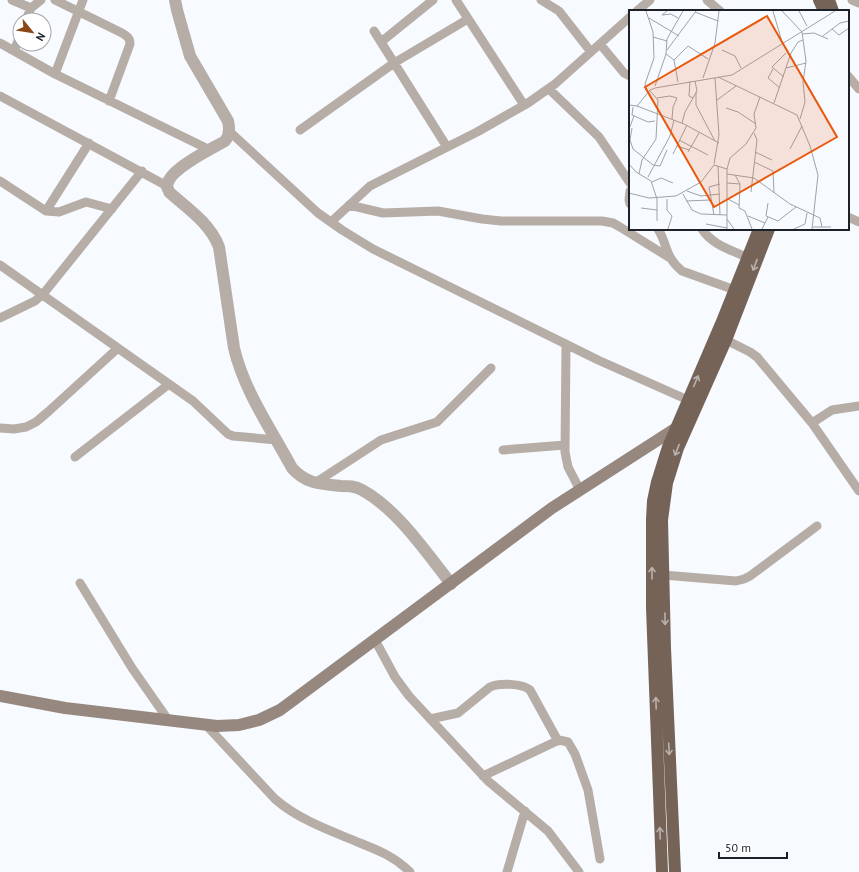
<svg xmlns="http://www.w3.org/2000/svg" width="859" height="872" font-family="'PT Sans',sans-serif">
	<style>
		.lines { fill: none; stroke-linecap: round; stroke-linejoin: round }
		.minor { stroke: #b7ada7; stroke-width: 9 }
		.tertiary { stroke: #b7ada7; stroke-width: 12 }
		.secondary { stroke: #97887f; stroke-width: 12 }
		.trunk { stroke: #766358; stroke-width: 12 }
		.oneway { stroke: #bab1ac }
		.inset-road { fill: none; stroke: #9fa3a8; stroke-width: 1 }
		.view { fill: #e8590c; fill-opacity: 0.15; stroke: #e8590c; stroke-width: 2 }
		.inset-edge { fill: none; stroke: #1c2028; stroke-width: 2 }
	</style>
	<rect width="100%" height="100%" fill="#f7fafe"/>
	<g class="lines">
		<path class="minor" d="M 12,0 L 31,8 L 41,0
			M 55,0 L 122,33 C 127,36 130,38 130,44 L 109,101
			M 456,0 L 524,105
			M 541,0 L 559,11 L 591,52
			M 707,0 L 720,11
			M 852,0 L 859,3
			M 637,11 L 650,0
			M 26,20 L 31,8
			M 374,31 L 447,147
			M 381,42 L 433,0
			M 0,43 L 55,74 L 210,150
			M 600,44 L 624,73 L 630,76
			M 14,51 L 20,36
			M 55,74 L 83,0
			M 848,76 L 859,89
			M 549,89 L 599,137 L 630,183
			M 0,96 L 167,186
			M 300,130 L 394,63 L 468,19
			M 230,132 L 318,213 L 342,230 L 373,249 L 598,360 L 688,400
			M 0,181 L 46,211 L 59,212 L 86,202 L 112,209
			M 630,191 L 629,200 L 630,204
			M 349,205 L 383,213 L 438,211 L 482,219 L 501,221 L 602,221 L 613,223 L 620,227 L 670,258
			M 46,211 L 89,143
			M 848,217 L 859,222
			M 331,222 L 370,186 L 477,132 L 528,103 L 555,84 L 630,17
			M 658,229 C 668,245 664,256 682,271 L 735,290
			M 702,229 C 712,245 732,250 748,258
			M 0,265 L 193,401 L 228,434 L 233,436 L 277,440
			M 0,318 L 35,301 L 44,293 L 142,171
			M 726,340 L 750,352 L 757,357 L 812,423 L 859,491
			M 566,344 L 565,452 L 568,467 L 580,490
			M 812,423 L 832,410 L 859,406
			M 0,428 L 14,429 L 26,427 L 36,422 L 49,411 L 118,348
			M 503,450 L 565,445
			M 75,457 L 169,384
			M 315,483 L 381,440 L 437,422 L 491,368
			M 663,575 L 736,581 L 744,579 L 750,576 L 817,526
			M 80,583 L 132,668 L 169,721
			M 375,640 L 395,677 L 409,696 L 488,781 L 548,831 L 579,872
			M 430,719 L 458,713 L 490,687 C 499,683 522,683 530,690 L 558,741
			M 205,724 L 275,799 C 299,820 331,831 360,843 C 380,851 395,857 410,872
			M 483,776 L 559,740 L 568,742 L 575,754 L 588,790 L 600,859
			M 507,872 L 525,811"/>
		<path class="tertiary" d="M 175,0 L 177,10 L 190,56 L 228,121 C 230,129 230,135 225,141 C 212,149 168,169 167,186 C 167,188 169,190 169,192 C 187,208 210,223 219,247 L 234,348 C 244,391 271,429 292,468 C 306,484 321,484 341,486 C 349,486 355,486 362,490 C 397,509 427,553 451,584"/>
		<path class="secondary" d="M 0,696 L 65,708 L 217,726 L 239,725 L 259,720 L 280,710 L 552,508 L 681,425"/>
		<path class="trunk" d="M 819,0 L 824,11
			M 829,0 L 833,11
			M 662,872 L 652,608 L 652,519 L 653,501 L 657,482 L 668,447 L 723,319 L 759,229
			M 675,872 L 665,648 L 662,520 L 667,483 L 678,448 L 726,340 L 769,229"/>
	</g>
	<defs><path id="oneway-shaft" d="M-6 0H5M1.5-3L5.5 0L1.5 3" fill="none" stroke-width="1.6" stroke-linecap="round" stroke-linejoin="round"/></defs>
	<g class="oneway">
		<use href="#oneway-shaft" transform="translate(755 265) rotate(111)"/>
		<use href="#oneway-shaft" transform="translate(696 381) rotate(-67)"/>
		<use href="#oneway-shaft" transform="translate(677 450) rotate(111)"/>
		<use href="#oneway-shaft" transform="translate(652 573) rotate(-90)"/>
		<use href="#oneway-shaft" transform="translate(665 619) rotate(89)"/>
		<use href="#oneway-shaft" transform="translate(656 703) rotate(-92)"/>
		<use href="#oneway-shaft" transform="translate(669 749) rotate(87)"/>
		<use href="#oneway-shaft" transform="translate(660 833) rotate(-92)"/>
	</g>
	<g transform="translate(629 10)">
		<rect width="220" height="220" fill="#f7fafe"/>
		<path class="inset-road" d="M 17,1 L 24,22 L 25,48 L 16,74 L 18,81M 38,1 L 33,5 L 42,4 L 49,8M 144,1 L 153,32M 153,1 L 173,22 L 177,51 L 174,72 L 176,92 L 171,109M 170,1 L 178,16M 66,2 L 89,11M 20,8 L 50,26M 203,19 L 210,25 L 220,18M 173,24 L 185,23 L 199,29M 194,26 L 211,13 L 220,11M 24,27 L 38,31M 38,40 L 67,1M 93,40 L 106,46 L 112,58M 45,50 L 59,36 L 79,49M 157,58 L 177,53M 144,59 L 139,68 L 151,78M 89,67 L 168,105 L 181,136 L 189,165 L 183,219M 155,67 L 143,57 L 157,43M 74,68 L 86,33 L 90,1M 61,71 L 60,86 L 64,88M 49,72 L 45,50 L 37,44 L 38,29 L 54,1M 26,76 L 37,44M 67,82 L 67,95 L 86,131M 28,88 L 41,86 L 48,88 L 44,97 L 43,109M 88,90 L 107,76M 145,93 L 162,43 L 169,32 L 174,30M 0,95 L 8,96 L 21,80 L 26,78 L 103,65 L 206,1M 8,96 L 55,114 L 90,133M 4,97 L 3,105 L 19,112 L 26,111M 97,98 L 109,102 L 127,114M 53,113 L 56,102 L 68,81 L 66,71M 3,118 L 1,130 L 4,139 L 24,155 L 31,156 L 38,140M 0,119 L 5,106M 50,130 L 79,145M 48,136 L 60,140M 161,139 L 173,116M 59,142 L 70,123M 126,142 L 143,150M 44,144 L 58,115M 125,152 L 144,161 L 145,183M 0,154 L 7,162 L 22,171 L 28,189 L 28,211M 85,154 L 90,125 L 86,68M 89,156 L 91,205M 98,159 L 98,219M 10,164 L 13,150 L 27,129 L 29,90 L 21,81M 98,164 L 125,168 L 161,194 L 191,208 L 193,217M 106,165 L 111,174 L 110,198 L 116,201 L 123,219M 19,167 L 41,126 L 45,110M 23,172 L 32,168 L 44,173M 98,173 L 111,174M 58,181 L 72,186 L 91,184M 122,182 L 128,130 L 125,123M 0,183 L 20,188 L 47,186 L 72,172 L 85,155 L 98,159 L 101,148 L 117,134 L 127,118 L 125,104 L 131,87M 54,184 L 63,200 L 72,204 L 98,205M 38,189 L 38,200 L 43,206 L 39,219M 99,189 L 110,195M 57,191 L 81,190M 139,193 L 137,206 L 149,211 L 167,197M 12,198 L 28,200M 85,205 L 80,177 L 91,174M 119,206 L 136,213M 98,209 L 105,219M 77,214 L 98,218M 184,217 L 202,217M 133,219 L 139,207M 165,219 L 176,214 L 178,203"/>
		<path class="view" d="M 138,6 L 208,127 L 85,197 L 16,77 Z"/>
		<rect width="220" height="220" class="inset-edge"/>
	</g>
	<g transform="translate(32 32) rotate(120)"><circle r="19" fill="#ffffff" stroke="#a4a6a9"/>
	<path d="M0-3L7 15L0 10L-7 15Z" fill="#8a4816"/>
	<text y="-6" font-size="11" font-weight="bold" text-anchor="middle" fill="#1c2028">N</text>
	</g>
	<path d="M719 852v6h68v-6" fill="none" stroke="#1c2028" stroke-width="2"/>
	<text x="725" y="852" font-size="12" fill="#1c2028" stroke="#ffffff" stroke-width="3" paint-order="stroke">50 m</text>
</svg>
